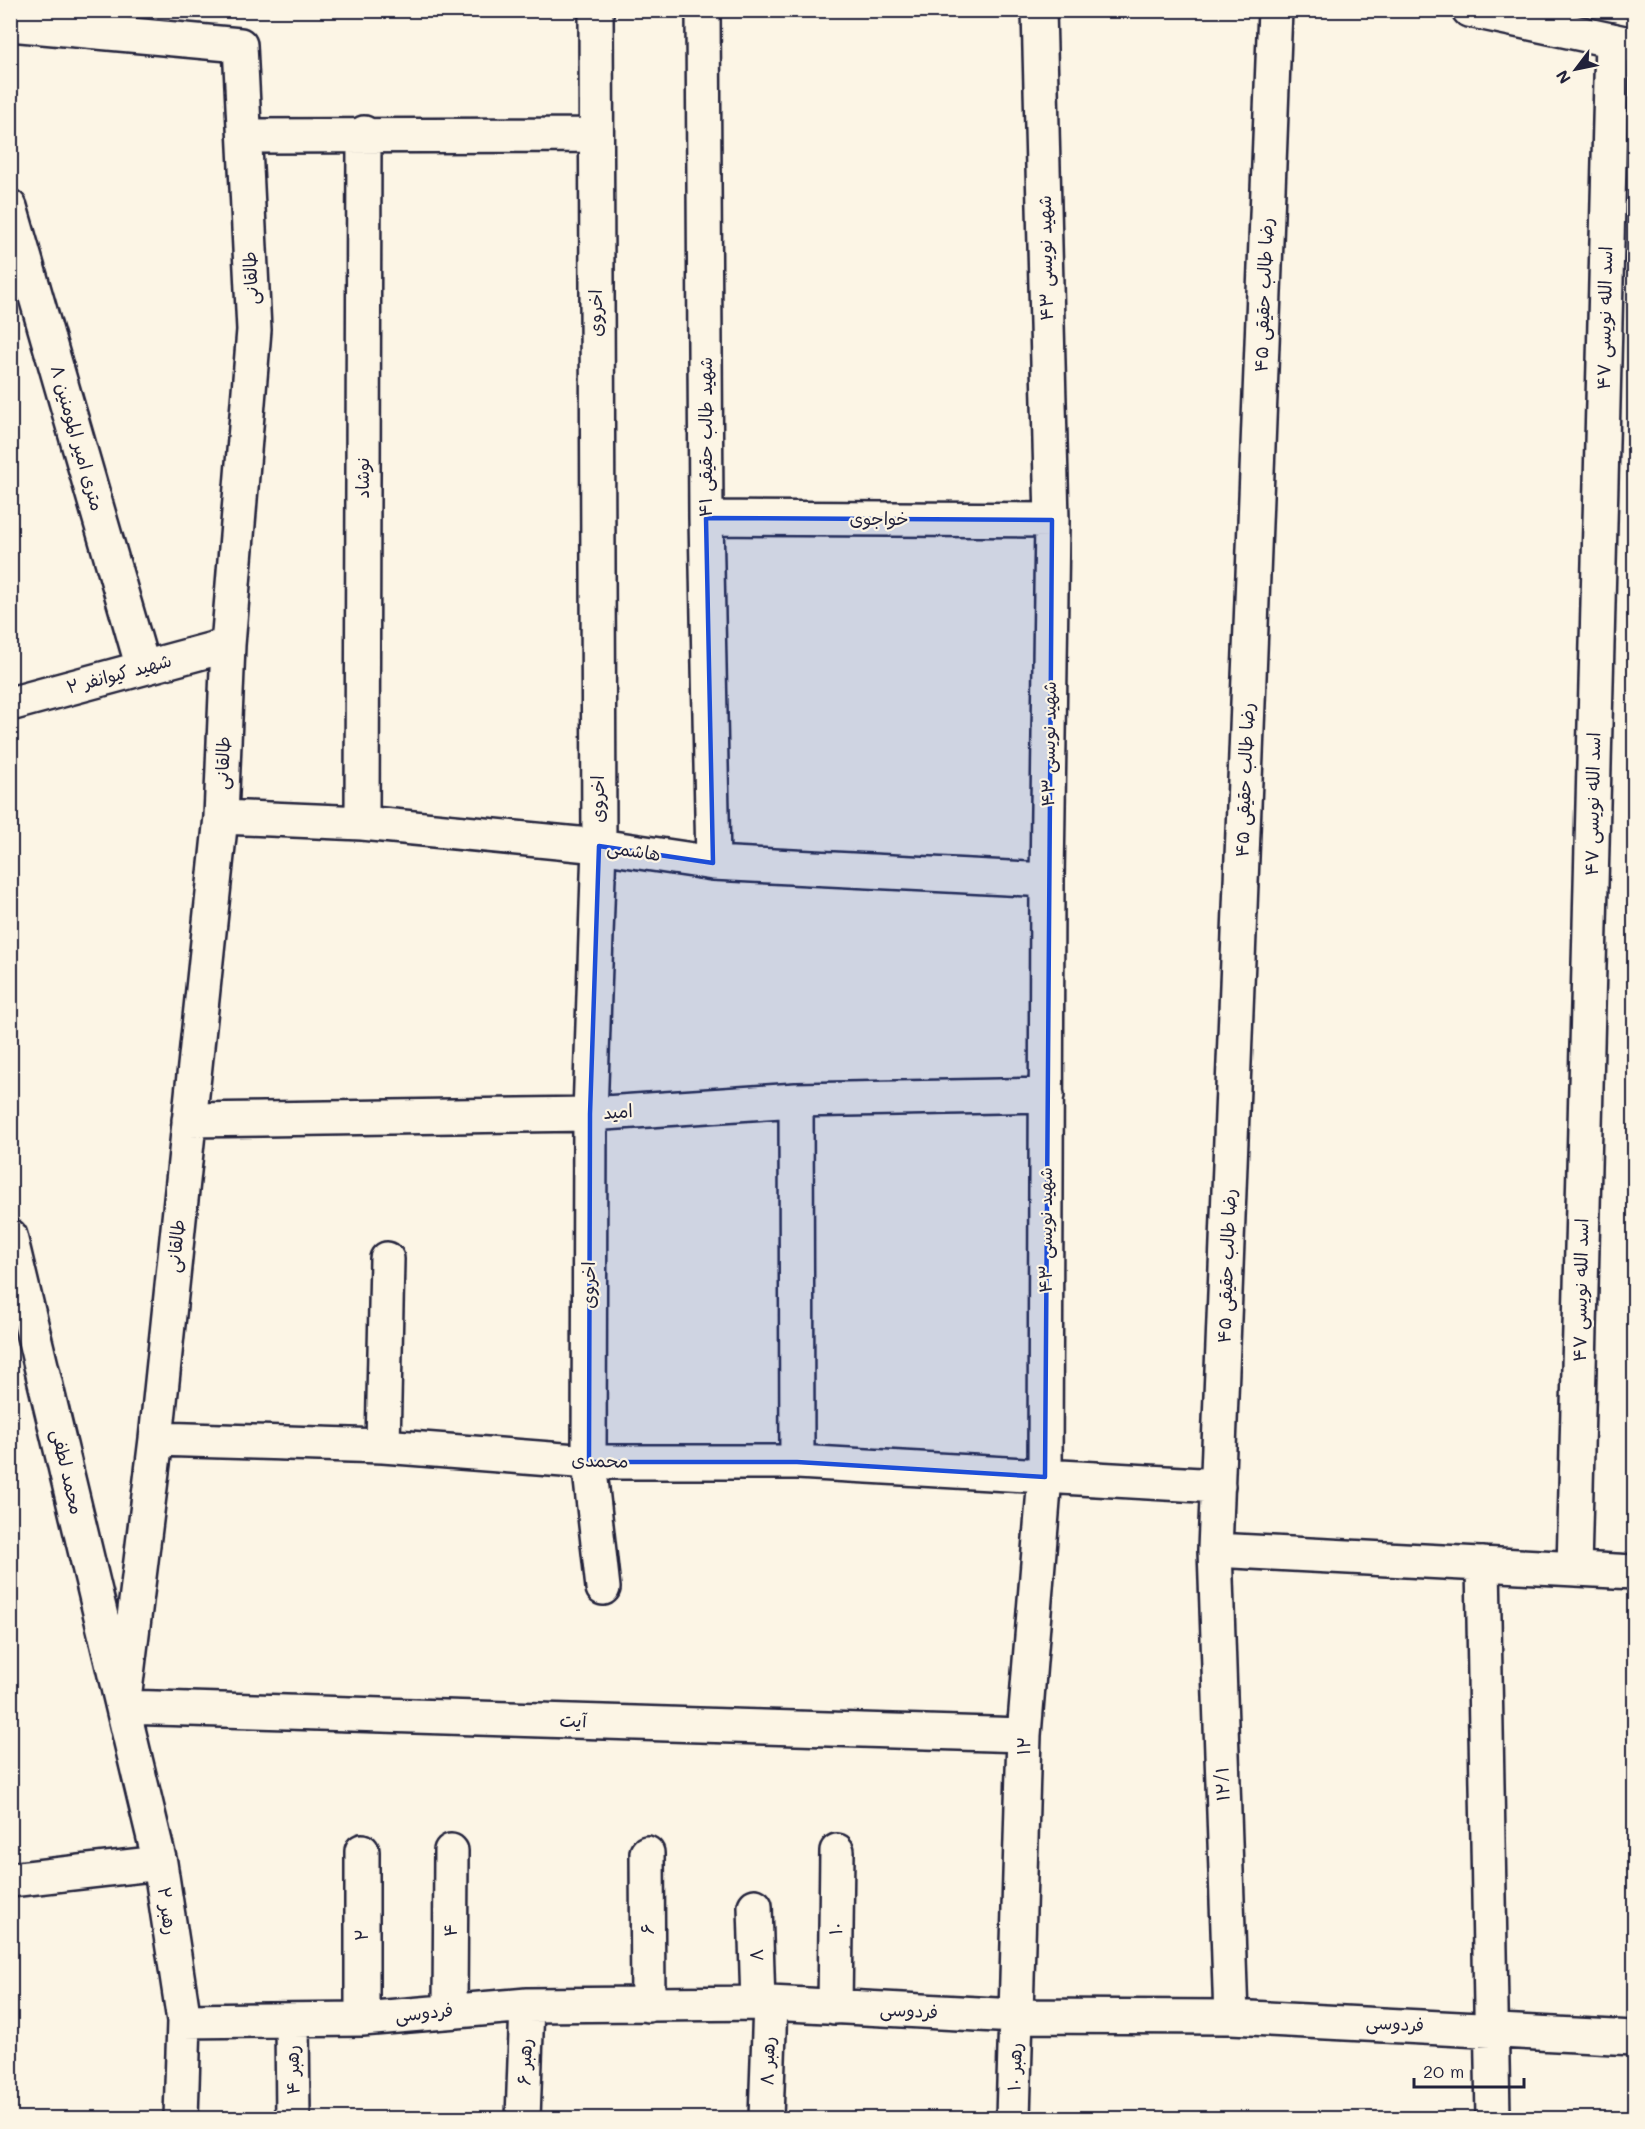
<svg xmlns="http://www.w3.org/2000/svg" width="1645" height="2129" font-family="Mali,'Playpen Sans Arabic',sans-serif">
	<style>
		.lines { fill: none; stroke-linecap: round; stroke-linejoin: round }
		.minor-casing { stroke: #22223b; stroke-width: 38 }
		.major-casing { stroke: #22223b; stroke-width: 38 }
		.minor { stroke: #fcf5e5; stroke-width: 33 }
		.major { stroke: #fcf5e5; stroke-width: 33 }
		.marked { fill: #1d4ed8; fill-opacity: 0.2; stroke: #1d4ed8; stroke-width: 4.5; stroke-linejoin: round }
		.labels { text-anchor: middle; stroke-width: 4.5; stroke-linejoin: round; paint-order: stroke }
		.street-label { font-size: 18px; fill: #22223b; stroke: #fcf5e5 }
	</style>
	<rect width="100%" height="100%" fill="#fcf5e5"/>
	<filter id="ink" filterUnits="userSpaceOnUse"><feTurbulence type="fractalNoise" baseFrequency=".0167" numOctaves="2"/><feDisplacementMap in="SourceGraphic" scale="12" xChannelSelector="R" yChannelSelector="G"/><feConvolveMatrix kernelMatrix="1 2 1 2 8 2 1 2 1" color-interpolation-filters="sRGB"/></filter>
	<g filter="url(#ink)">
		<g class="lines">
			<defs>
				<path id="minor" d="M 596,10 L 599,846 L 590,1114 L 589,1462 L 603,1588
					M 703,10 L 706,518 L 713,863
					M 10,24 L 240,45 L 254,330 L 228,645 L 221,817 L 156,1439 L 123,1707
					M 245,136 L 595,135
					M 10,207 L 143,668
					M 706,518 L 1052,520
					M 10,704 L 228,645
					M 221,817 L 362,823 L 599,846 L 713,863 L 1047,880
					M 362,823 L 364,133
					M 796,1100 L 797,1462
					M 189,1120 L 590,1114 L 796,1100 L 1047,1095
					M 10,1236 L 160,1863 L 184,2021 L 181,2118
					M 156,1439 L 383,1446 L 589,1462 L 797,1462 L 1218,1486
					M 383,1446 L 387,1259
					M 1215,1550 L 1634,1572
					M 1483,1564 L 1493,2118
					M 1574,1569 L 1612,40
					M 123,1707 L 1024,1735
					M 362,1851 L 362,2019
					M 647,1853 L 648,2005
					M 10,1880 L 160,1863
					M 755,1906 L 758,2004
					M 835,2007 L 837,1851
					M 450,2010 L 451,1851
					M 1231,2017 L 1215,1550 L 1275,10
					M 184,2021 L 362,2019 L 527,2005 L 770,2003 L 1016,2016 L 1231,2017 L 1634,2038
					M 292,2021 L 293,2118
					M 523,2118 L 527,2005
					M 766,2118 L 770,2003
					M 1013,2118 L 1024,1735 L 1045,1477 L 1047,880 L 1052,520 L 1039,10"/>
				<path id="major" d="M 1469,10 L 1634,45"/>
			</defs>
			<use href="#minor" class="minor-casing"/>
			<use href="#major" class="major-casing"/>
			<use href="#minor" class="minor"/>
			<use href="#major" class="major"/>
		</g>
	</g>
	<path class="marked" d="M 706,518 L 1052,520 L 1045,1477 L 797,1462 L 589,1462 L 590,1114 L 599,846 L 713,863 Z"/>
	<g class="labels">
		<g class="street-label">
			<text transform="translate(1046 258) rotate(-91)" y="6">۴۳ شهید نویسی</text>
			<text transform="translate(251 278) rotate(-93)" y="6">طالقانی</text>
			<text transform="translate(1264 295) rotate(-88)" y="6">۴۵ رضا طالب حقیقی</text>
			<text transform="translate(596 313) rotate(-90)" y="6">اخروی</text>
			<text transform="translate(1605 318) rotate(-89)" y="6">۴۷ اسد الله نویسی</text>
			<text transform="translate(706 437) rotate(-90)" y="6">۴۱ شهید طالب حقیقی</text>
			<text transform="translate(77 438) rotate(74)" y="6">۸ متری امیر المومنین</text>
			<text transform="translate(363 478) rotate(-90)" y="6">نوشاد</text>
			<text x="879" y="525">خواجوی</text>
			<text transform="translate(119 674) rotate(-15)" y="6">شهید کیوانفر ۲</text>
			<text transform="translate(1049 744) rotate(-89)" y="6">۴۳ شهید نویسی</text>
			<text transform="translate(223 763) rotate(-88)" y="6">طالقانی</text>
			<text transform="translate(1245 780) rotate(-88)" y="6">۴۵ رضا طالب حقیقی</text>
			<text transform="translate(598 799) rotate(-90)" y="6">اخروی</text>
			<text transform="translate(1593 804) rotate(-89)" y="6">۴۷ اسد الله نویسی</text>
			<text transform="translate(634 851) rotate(9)" y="6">هاشمی</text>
			<text transform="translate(618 1112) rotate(-4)" y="6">امید</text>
			<text transform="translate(1046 1230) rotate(-90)" y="6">۴۳ شهید نویسی</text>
			<text transform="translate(176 1246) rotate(-84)" y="6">طالقانی</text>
			<text transform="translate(1227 1266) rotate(-88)" y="6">۴۵ رضا طالب حقیقی</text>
			<text transform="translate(589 1285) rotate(-90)" y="6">اخروی</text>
			<text transform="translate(1581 1290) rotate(-89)" y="6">۴۷ اسد الله نویسی</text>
			<text transform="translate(600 1461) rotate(2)" y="6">محمدی</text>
			<text transform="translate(67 1472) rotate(77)" y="6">محمد لطفی</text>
			<text transform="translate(573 1721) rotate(2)" y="6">آیت</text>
			<text transform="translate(1024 1746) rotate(-88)" y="6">۱۲</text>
			<text transform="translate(1223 1784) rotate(-92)" y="6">۱۲/۱</text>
			<text transform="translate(167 1911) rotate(82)" y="6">رهبر ۲</text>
			<text transform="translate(648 1929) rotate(-90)" y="6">۶</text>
			<text transform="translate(836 1929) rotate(-89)" y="6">۱۰</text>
			<text transform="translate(451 1930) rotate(-90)" y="6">۴</text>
			<text transform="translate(362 1935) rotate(-90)" y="6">۲</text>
			<text transform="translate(757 1955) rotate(-92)" y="6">۸</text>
			<text transform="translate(909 2011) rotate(3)" y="6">فردوسی</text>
			<text transform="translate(424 2013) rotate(-6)" y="6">فردوسی</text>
			<text transform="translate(1395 2024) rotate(3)" y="6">فردوسی</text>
			<text transform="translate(768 2061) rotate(-88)" y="6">رهبر ۸</text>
			<text transform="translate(525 2062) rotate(-88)" y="6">رهبر ۶</text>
			<text transform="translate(1015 2067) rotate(-88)" y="6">رهبر ۱۰</text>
			<text transform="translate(293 2070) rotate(-91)" y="6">رهبر ۴</text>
		</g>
	</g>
	<rect width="1645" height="2129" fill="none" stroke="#fcf5e5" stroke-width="36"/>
	<rect x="18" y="18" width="1609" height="2093" fill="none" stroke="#22223b" stroke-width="2" filter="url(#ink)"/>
	<g transform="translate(1576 69) rotate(238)" stroke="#fcf5e5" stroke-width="4.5" paint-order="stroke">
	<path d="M0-4.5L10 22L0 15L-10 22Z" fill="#22223b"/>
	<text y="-9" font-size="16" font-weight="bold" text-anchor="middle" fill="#22223b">N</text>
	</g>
	<path d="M1414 2078v9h110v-9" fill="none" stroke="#22223b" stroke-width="3"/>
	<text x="1423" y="2078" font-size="18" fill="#22223b" stroke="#fcf5e5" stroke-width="4.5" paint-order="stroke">20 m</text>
</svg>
